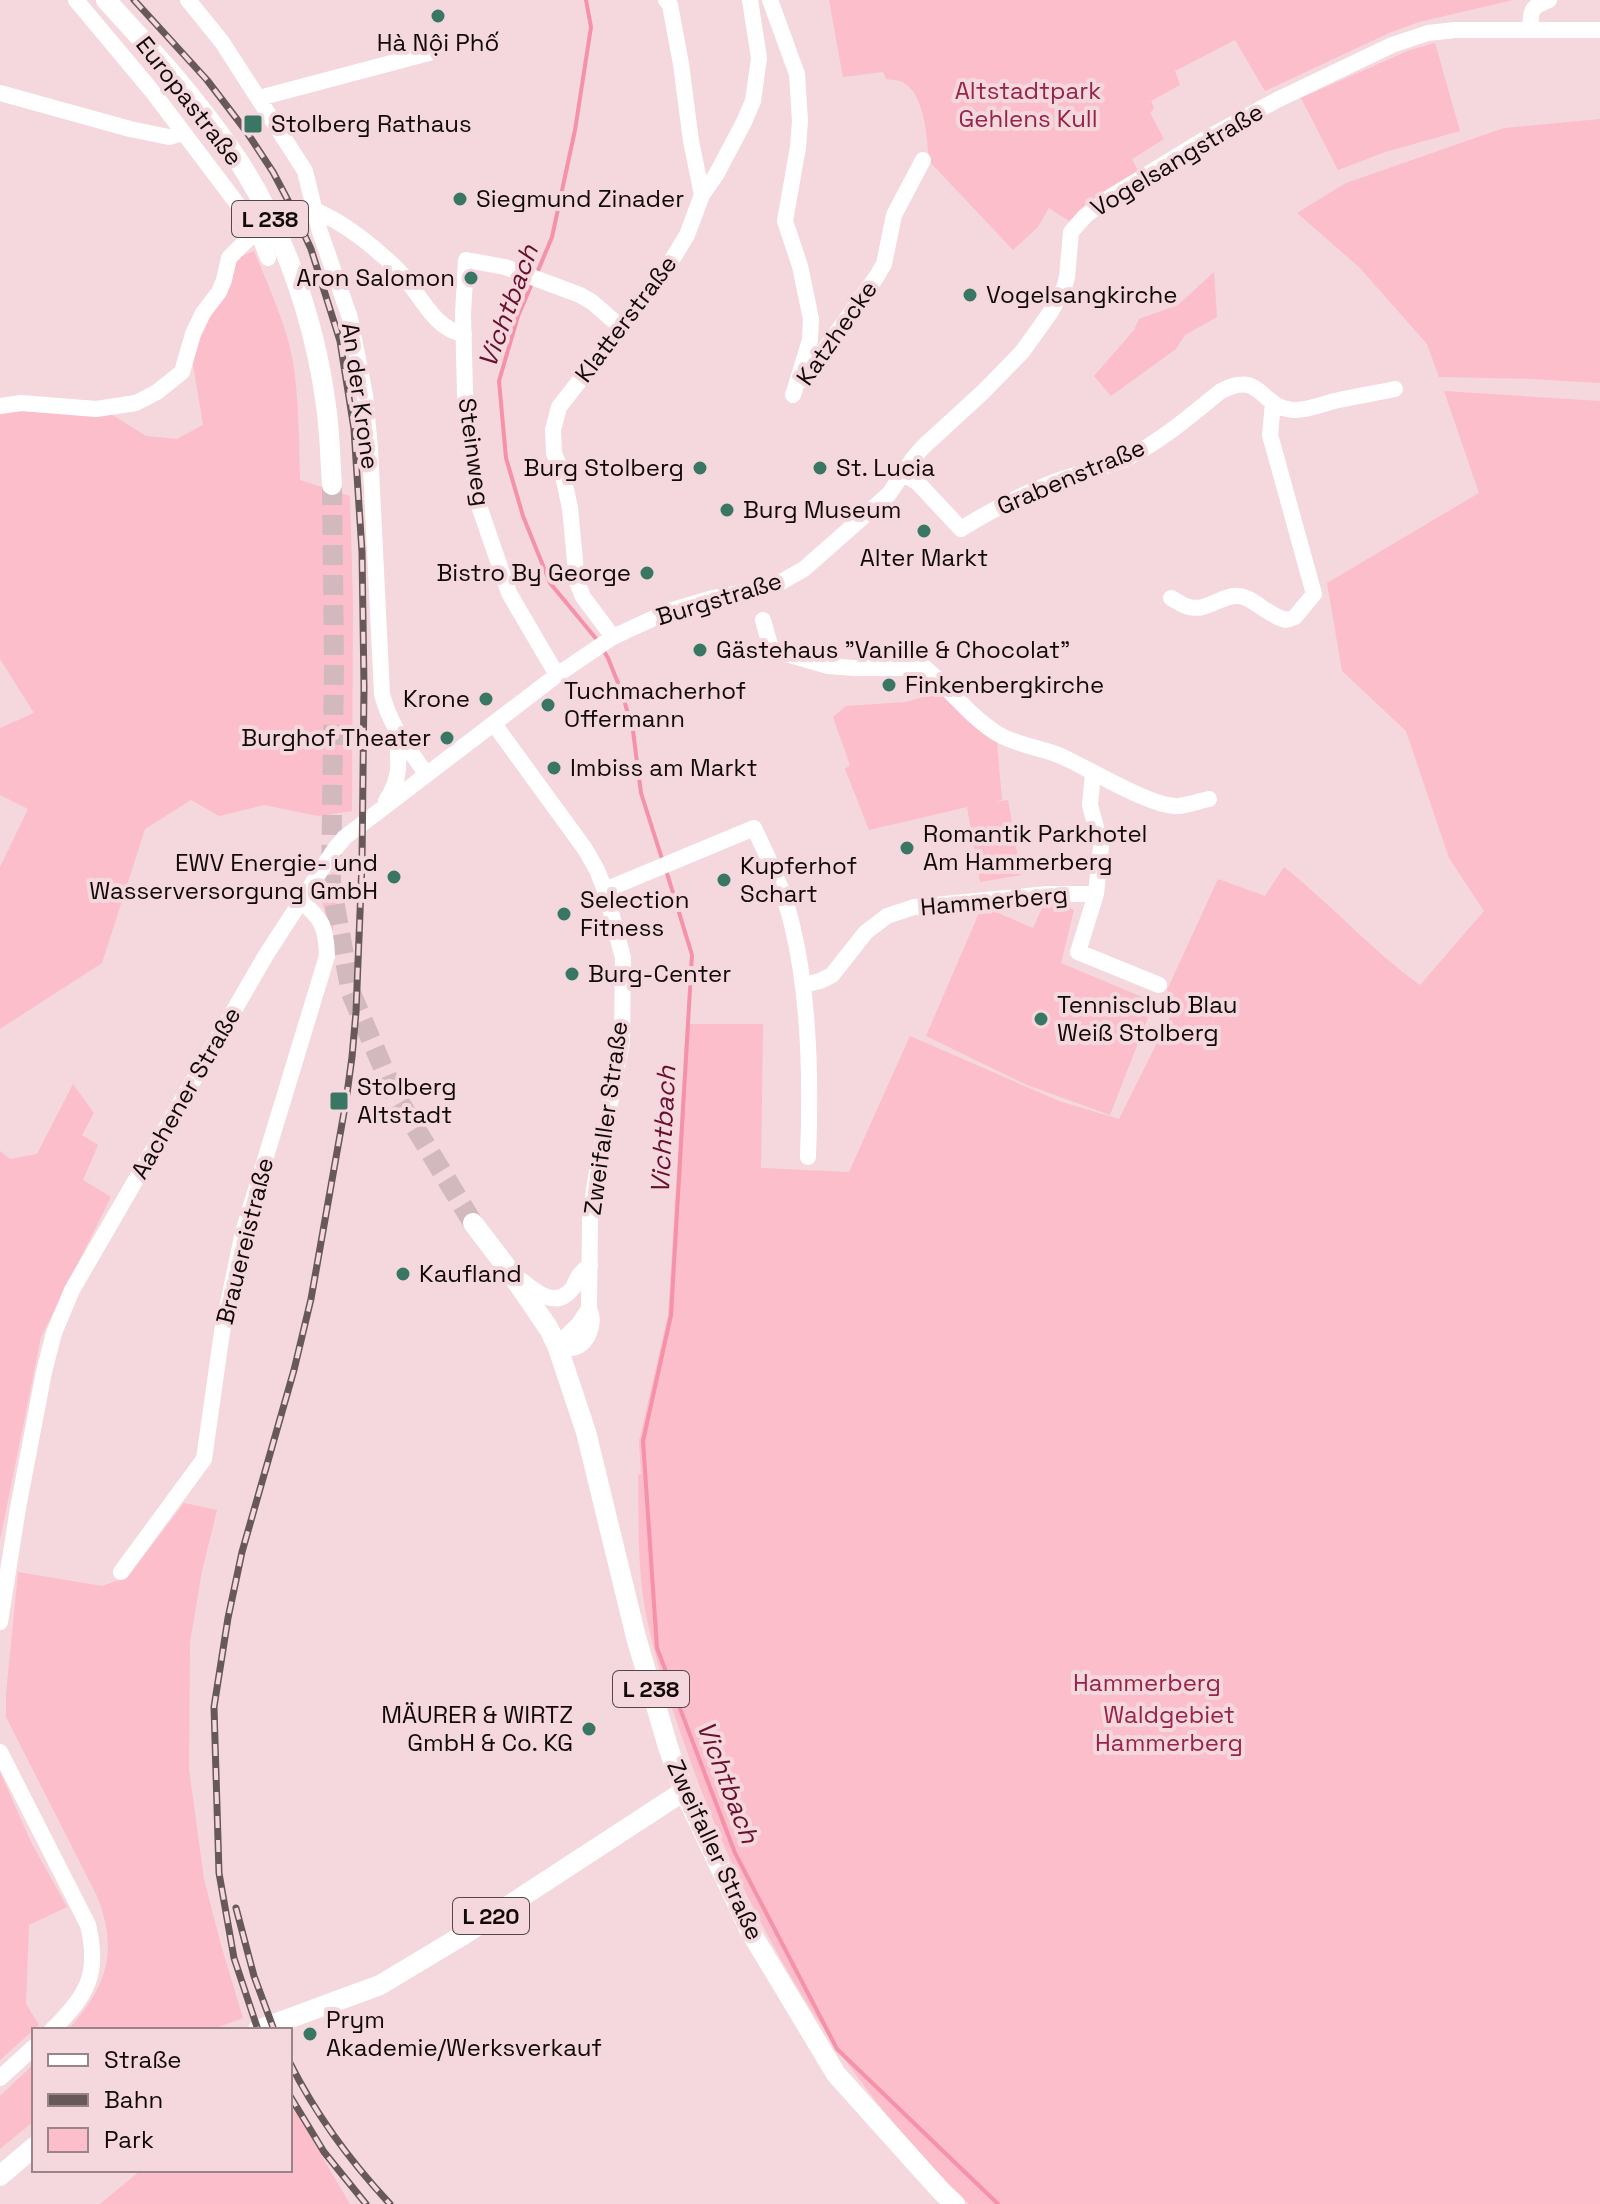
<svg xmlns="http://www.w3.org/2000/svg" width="1600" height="2204" font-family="'Space Grotesk',sans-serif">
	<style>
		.green { fill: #fbbeca }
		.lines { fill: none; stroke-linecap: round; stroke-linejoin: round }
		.stream { stroke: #f591a8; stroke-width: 4 }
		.major-tunnel { stroke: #d2b9bd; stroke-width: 20; stroke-dasharray: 20 10; stroke-linecap: butt }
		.minor { stroke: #fff; stroke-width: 16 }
		.major { stroke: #fff; stroke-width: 20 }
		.rail-casing { stroke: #67585a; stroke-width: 7 }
		.rail { stroke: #f4d8dd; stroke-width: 4; stroke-dasharray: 12; stroke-linecap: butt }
		.poi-dot { fill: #397764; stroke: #f4d8dd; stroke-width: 3 }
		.labels { text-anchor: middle; stroke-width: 8; stroke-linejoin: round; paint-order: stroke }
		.shield { fill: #f4d8dd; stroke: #554749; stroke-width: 2 }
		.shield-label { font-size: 22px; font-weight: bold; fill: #11090a }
		.poi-label { font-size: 24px; fill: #11090a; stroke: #f4d8dd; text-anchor: start }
		.park-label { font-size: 24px; fill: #97234a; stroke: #f4d8dd }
		.street-label { font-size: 24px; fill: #11090a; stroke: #f4d8dd }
		.water-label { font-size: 26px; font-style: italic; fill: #680f2f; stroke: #f4d8dd }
	</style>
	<rect width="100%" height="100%" fill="#f4d8dd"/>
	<path class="green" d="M 829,0 L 1513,0 L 1419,22 L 1389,33 L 1265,91 L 1235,40 L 1175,71 L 1180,85 L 1151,101 L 1154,108 L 1150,113 L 1164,139 L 1132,159 L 1138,171 L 1107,189 L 1069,221 L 1049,208 L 1038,227 L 1013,250 L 929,161 C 927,139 925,95 904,83 C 900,80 891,80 886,79 L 883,72 L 843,77 Z
		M 1435,43 L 1460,131 L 1385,152 L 1338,170 L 1301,98 L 1410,50 Z
		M 1600,119 L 1600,383 L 1532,379 L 1439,377 L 1427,344 L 1359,267 L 1297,213 L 1346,183 L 1504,128 Z
		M 254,251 C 268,285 287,326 293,362 C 299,401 299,441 300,480 L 350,496 L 353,603 L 352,811 L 318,816 L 264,805 L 219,816 L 191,800 L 145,829 L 102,963 L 0,1029 L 0,867 L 28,809 L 0,795 L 0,728 L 34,713 L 0,659 L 0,410 L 108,412 L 146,436 L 177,439 L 203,425 L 193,364 L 198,336 L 234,259 Z
		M 1214,272 L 1217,317 L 1185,335 L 1176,349 L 1111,396 L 1094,376 L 1134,330 L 1139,319 L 1178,305 Z
		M 1444,391 L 1600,401 L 1600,2204 L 969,2204 C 836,2076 744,1916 684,1743 C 670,1701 654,1658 646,1614 C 637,1569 639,1521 638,1475 L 641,1474 L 639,1441 L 668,1315 L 686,1024 L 763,1024 L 761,1168 L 849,1172 L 910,1036 L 1059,1101 L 1119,1119 L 1175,1007 L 1167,990 L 1218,879 L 1265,896 L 1284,867 C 1331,904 1371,950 1420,985 L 1484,911 L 1449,858 L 1406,731 L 1342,671 L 1327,583 L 1479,493 Z
		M 944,691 L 997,742 L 1002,800 L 995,802 L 1008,800 L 1021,875 L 980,882 L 967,807 L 869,830 L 845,769 L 850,765 L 833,717 L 846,706 L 906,702 Z
		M 341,858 L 341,878 L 332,935 L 321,899 L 328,880 Z
		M 1046,899 L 1074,910 L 1061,963 L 1154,1002 L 1110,1115 L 1027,1085 L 926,1036 L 982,906 L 1033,928 Z
		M 73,1084 L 94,1113 L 82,1135 L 98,1145 L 83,1180 L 111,1197 L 41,1337 L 0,1540 L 0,1151 L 10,1159 L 37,1154 Z
		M 184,1503 L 217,1510 L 202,1571 L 190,1642 L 189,1769 L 204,1879 L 221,1945 L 243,2018 L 210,2030 L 68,2030 C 107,1987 119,1951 97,1896 L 6,1717 L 6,1694 L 18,1572 L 102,1586 L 128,1577 Z
		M 0,1772 L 31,1842 L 67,1907 L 29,1925 L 26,2004 L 39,2025 L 0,2060 Z
		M 34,2064 L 34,2121 L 0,2149 L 0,2096 Z
		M 290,2102 L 350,2204 L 100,2204 L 141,2170 L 290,2170 Z"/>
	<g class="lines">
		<path class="stream" d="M 537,273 L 552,237 L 575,130 L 591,27 L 586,0
			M 533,281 L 518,316 L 499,381 L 506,458 L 523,516 L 550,583 L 598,641
			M 602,648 L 608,658 L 622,693 L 633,731 L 641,793 L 663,862
			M 666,870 L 692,955 L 671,1315 L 643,1441 L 657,1648 L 735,1853 L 837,2049 L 998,2204"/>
		<path class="major-tunnel" d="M 332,485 L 334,665 L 331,884 L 351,993 L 393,1091 L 473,1223"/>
		<path class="minor" d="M 76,0 L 152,91 L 257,230 L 268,258
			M 188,0 L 222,42 L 305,171 L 320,232 L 350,318 L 365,395 L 370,448 L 382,694 C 390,726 408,747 426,774
			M 666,0 L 670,5 L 681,64 L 691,141 L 702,195
			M 770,0 L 797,74 L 800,121 L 798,147 L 785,221 L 800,266 L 811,319 L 810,340 L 793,395
			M 1531,29 C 1530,10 1531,7 1549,0
			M 0,93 L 130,129 L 169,137 L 182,133
			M 259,98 L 429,53
			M 314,210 C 344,222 376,248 399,271 C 419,291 433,330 464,334
			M 803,380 L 877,276 L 884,264 L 894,215 L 923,160
			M 0,406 L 21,403 L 96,409 L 136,403 L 157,392 L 182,372 L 193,334 L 203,313 L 219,292 L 224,280 L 229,258 L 257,230
			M 904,474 L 918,483 L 961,529 C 990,511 1018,496 1049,484 C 1076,473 1105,469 1131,456 C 1164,439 1192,414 1221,391 C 1263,369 1259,409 1295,410 C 1309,410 1325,403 1339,400 C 1357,396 1376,393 1395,389
			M 1171,598 C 1177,601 1183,606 1189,607 C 1207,612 1222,594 1239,596 C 1253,597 1268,616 1286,620 L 1295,617 L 1314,594 L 1270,435 L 1273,403
			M 763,620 L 770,645 L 776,651 L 828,666 L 854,668 L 925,668 C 950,689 970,717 998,734 C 1017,745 1041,748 1061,756 C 1088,768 1152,808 1179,806 C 1189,805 1199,801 1209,799
			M 613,637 L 583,597 L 577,582 L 570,508 L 563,476 L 554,453 L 553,430 L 559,407 L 664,273 L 687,235 L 702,195 L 716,175 L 744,122 L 753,101 L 759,58 L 750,0
			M 557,675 L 509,593 L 479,506 L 472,463 L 465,393 L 463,314 L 466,260 L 505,267 L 580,295 L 592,302 L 622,328
			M 494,724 L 585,849 L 597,870 L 606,893 L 623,958 L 622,1041 L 595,1182 L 590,1221 L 589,1309 C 596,1323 588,1345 572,1348 C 567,1348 563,1348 558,1348
			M 1093,773 L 1090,805 L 1101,846 L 1096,894 L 1078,952 L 1159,985
			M 386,801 C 402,777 399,760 396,732
			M 605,890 L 754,828 C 769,859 784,891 792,925 C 810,998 811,1083 808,1157
			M 803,985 L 820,981 L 832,975 L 866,932 L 887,916 L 914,907 L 1047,894 L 1096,894
			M 521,1280 C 534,1291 555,1309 571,1290 C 579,1281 571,1290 577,1279 C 579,1274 585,1269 590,1265
			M 558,1348 C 564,1337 568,1335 577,1326 C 582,1321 584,1315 589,1309
			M 121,1572 L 204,1459 L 222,1332 L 243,1232 L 327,956 C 326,927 323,920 301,901
			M 0,1622 L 18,1508 L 44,1372 L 54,1333 L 72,1290 L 266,955 L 334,850 L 345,837 L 557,675 L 613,637 L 669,611 L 713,598 L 758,589 L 781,582 L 804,569 L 889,494 L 912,460 L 923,447 L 983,392 L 1022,352 L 1050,313 L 1064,288 L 1067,277 L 1071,232 L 1085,216 L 1107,199 L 1200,142 L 1277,100 L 1392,45 L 1428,33 L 1455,30 L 1600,30
			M 0,1752 L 88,1925 C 100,1974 87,1996 52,2030
			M 0,2078 L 34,2047"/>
		<path class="major" d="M 106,0 C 150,48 194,96 231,150 C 281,221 315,320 326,406 C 330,432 330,459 332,485
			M 473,1223 L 508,1269 L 549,1329 L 558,1348 L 586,1432 L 636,1637 L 668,1747 L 684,1791 L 750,1931 L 836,2074 L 941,2191 L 955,2204
			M 258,2030 L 380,1985 L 465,1934 L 684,1791
			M 0,2176 L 34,2147"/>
		<defs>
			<path id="rail" d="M 134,0 L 207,80 L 246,131 L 273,172 L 293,210 L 311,249 L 340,341 L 354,429 L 362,552 L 364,687 L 362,863 L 356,1012 L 352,1057 L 346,1101 L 311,1299 L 294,1370 L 242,1552 L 228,1618 L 214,1707 L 219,1873 L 234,1958 L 258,2030
				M 236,1908 L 254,1976 L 274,2030
				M 290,2063 C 316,2115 350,2161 390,2204
				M 290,2096 L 324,2152 L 366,2204"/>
		</defs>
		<use href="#rail" class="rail-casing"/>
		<use href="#rail" class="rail"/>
	</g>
	<g class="poi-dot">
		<circle cx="438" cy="16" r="8"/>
		<rect x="243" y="114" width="20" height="20" rx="4"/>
		<circle cx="460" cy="199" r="8"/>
		<circle cx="471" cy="278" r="8"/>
		<circle cx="970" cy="295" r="8"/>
		<circle cx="700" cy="468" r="8"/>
		<circle cx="820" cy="468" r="8"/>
		<circle cx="727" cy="510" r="8"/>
		<circle cx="924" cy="531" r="8"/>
		<circle cx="647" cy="573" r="8"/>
		<circle cx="700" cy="650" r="8"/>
		<circle cx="889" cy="685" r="8"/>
		<circle cx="486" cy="699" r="8"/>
		<circle cx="548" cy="705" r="8"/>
		<circle cx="447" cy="738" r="8"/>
		<circle cx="554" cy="768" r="8"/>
		<circle cx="907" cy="848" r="8"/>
		<circle cx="394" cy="877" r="8"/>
		<circle cx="724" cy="880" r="8"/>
		<circle cx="564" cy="914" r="8"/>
		<circle cx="572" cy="974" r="8"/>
		<circle cx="1041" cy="1019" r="8"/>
		<rect x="329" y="1091" width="20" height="20" rx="4"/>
		<circle cx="403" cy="1274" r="8"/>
		<circle cx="589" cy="1729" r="8"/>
		<circle cx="310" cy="2034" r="8"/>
	</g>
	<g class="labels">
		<g class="shield">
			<rect x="232" y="201" width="76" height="36" rx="6"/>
			<rect x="613" y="1671" width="76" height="36" rx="6"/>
			<rect x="453" y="1898" width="76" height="36" rx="6"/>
		</g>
		<g class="shield-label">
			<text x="270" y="227">L 238</text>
			<text x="651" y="1697">L 238</text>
			<text x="491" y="1924">L 220</text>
		</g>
		<g class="poi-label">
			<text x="438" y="51" text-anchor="middle">Hà Nội Phố</text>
			<text x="271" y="132">Stolberg Rathaus</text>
			<text x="476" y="207">Siegmund Zinader</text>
			<text x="455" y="286" text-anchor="end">Aron Salomon</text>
			<text x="986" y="303">Vogelsangkirche</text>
			<text x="684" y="476" text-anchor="end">Burg Stolberg</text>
			<text x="836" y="476">St. Lucia</text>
			<text x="743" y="518">Burg Museum</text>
			<text x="924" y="566" text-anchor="middle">Alter Markt</text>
			<text x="631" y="581" text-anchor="end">Bistro By George</text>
			<text x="716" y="658">Gästehaus "Vanille &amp; Chocolat"</text>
			<text x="905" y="693">Finkenbergkirche</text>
			<text x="564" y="699">Tuchmacherhof<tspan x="564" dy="28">Offermann</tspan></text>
			<text x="470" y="707" text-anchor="end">Krone</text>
			<text x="431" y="746" text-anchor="end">Burghof Theater</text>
			<text x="570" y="776">Imbiss am Markt</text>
			<text x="923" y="842">Romantik Parkhotel<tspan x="923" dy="28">Am Hammerberg</tspan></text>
			<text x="378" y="871" text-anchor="end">EWV Energie- und<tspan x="378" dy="28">Wasserversorgung GmbH</tspan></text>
			<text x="740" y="874">Kupferhof<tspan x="740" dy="28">Schart</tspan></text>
			<text x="580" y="908">Selection<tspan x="580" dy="28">Fitness</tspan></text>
			<text x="588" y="982">Burg-Center</text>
			<text x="1057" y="1013">Tennisclub Blau<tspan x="1057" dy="28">Weiß Stolberg</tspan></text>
			<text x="357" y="1095">Stolberg<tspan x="357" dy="28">Altstadt</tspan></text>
			<text x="419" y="1282">Kaufland</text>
			<text x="573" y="1723" text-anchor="end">MÄURER &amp; WIRTZ<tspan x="573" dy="28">GmbH &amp; Co. KG</tspan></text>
			<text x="326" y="2028">Prym<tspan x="326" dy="28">Akademie/Werksverkauf</tspan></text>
		</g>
		<g class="park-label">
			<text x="1028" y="99">Altstadtpark<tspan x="1028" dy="28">Gehlens Kull</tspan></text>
			<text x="1147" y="1691">Hammerberg</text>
			<text x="1169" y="1723">Waldgebiet<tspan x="1169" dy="28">Hammerberg</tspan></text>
		</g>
		<g class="street-label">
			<text transform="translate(189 101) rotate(52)" y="8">Europastraße</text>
			<text transform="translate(1177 160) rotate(-31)" y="8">Vogelsangstraße</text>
			<text transform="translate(626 319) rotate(-53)" y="8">Klatterstraße</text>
			<text transform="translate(837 333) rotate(-55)" y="8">Katzhecke</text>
			<text transform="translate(360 396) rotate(82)" y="8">An der Krone</text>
			<text transform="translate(474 452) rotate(82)" y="8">Steinweg</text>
			<text transform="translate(1071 477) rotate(-23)" y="8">Grabenstraße</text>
			<text transform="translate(719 599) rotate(-17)" y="8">Burgstraße</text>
			<text transform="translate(994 901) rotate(-5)" y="8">Hammerberg</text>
			<text transform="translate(186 1093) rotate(-60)" y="8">Aachener Straße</text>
			<text transform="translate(606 1118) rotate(-82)" y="8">Zweifaller Straße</text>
			<text transform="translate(245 1241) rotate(-76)" y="8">Brauereistraße</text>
			<text transform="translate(715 1850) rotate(65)" y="8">Zweifaller Straße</text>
		</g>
		<g class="water-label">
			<text transform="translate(508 306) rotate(-70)" y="9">Vichtbach</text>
			<text transform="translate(663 1130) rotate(-87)" y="9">Vichtbach</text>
			<text transform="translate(728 1782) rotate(69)" y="9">Vichtbach</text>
		</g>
	</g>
	<rect x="32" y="2028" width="260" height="144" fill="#f4d8dd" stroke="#998589" stroke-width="2"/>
	<rect x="48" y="2054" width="40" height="12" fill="#ffffff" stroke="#998589" stroke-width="2"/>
	<text x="104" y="2068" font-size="24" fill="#11090a">Straße</text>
	<rect x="48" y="2094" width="40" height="12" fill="#67585a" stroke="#998589" stroke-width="2"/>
	<text x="104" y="2108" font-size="24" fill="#11090a">Bahn</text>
	<rect x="48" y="2128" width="40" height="24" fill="#fbbeca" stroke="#998589" stroke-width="2"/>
	<text x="104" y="2148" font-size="24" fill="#11090a">Park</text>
</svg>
